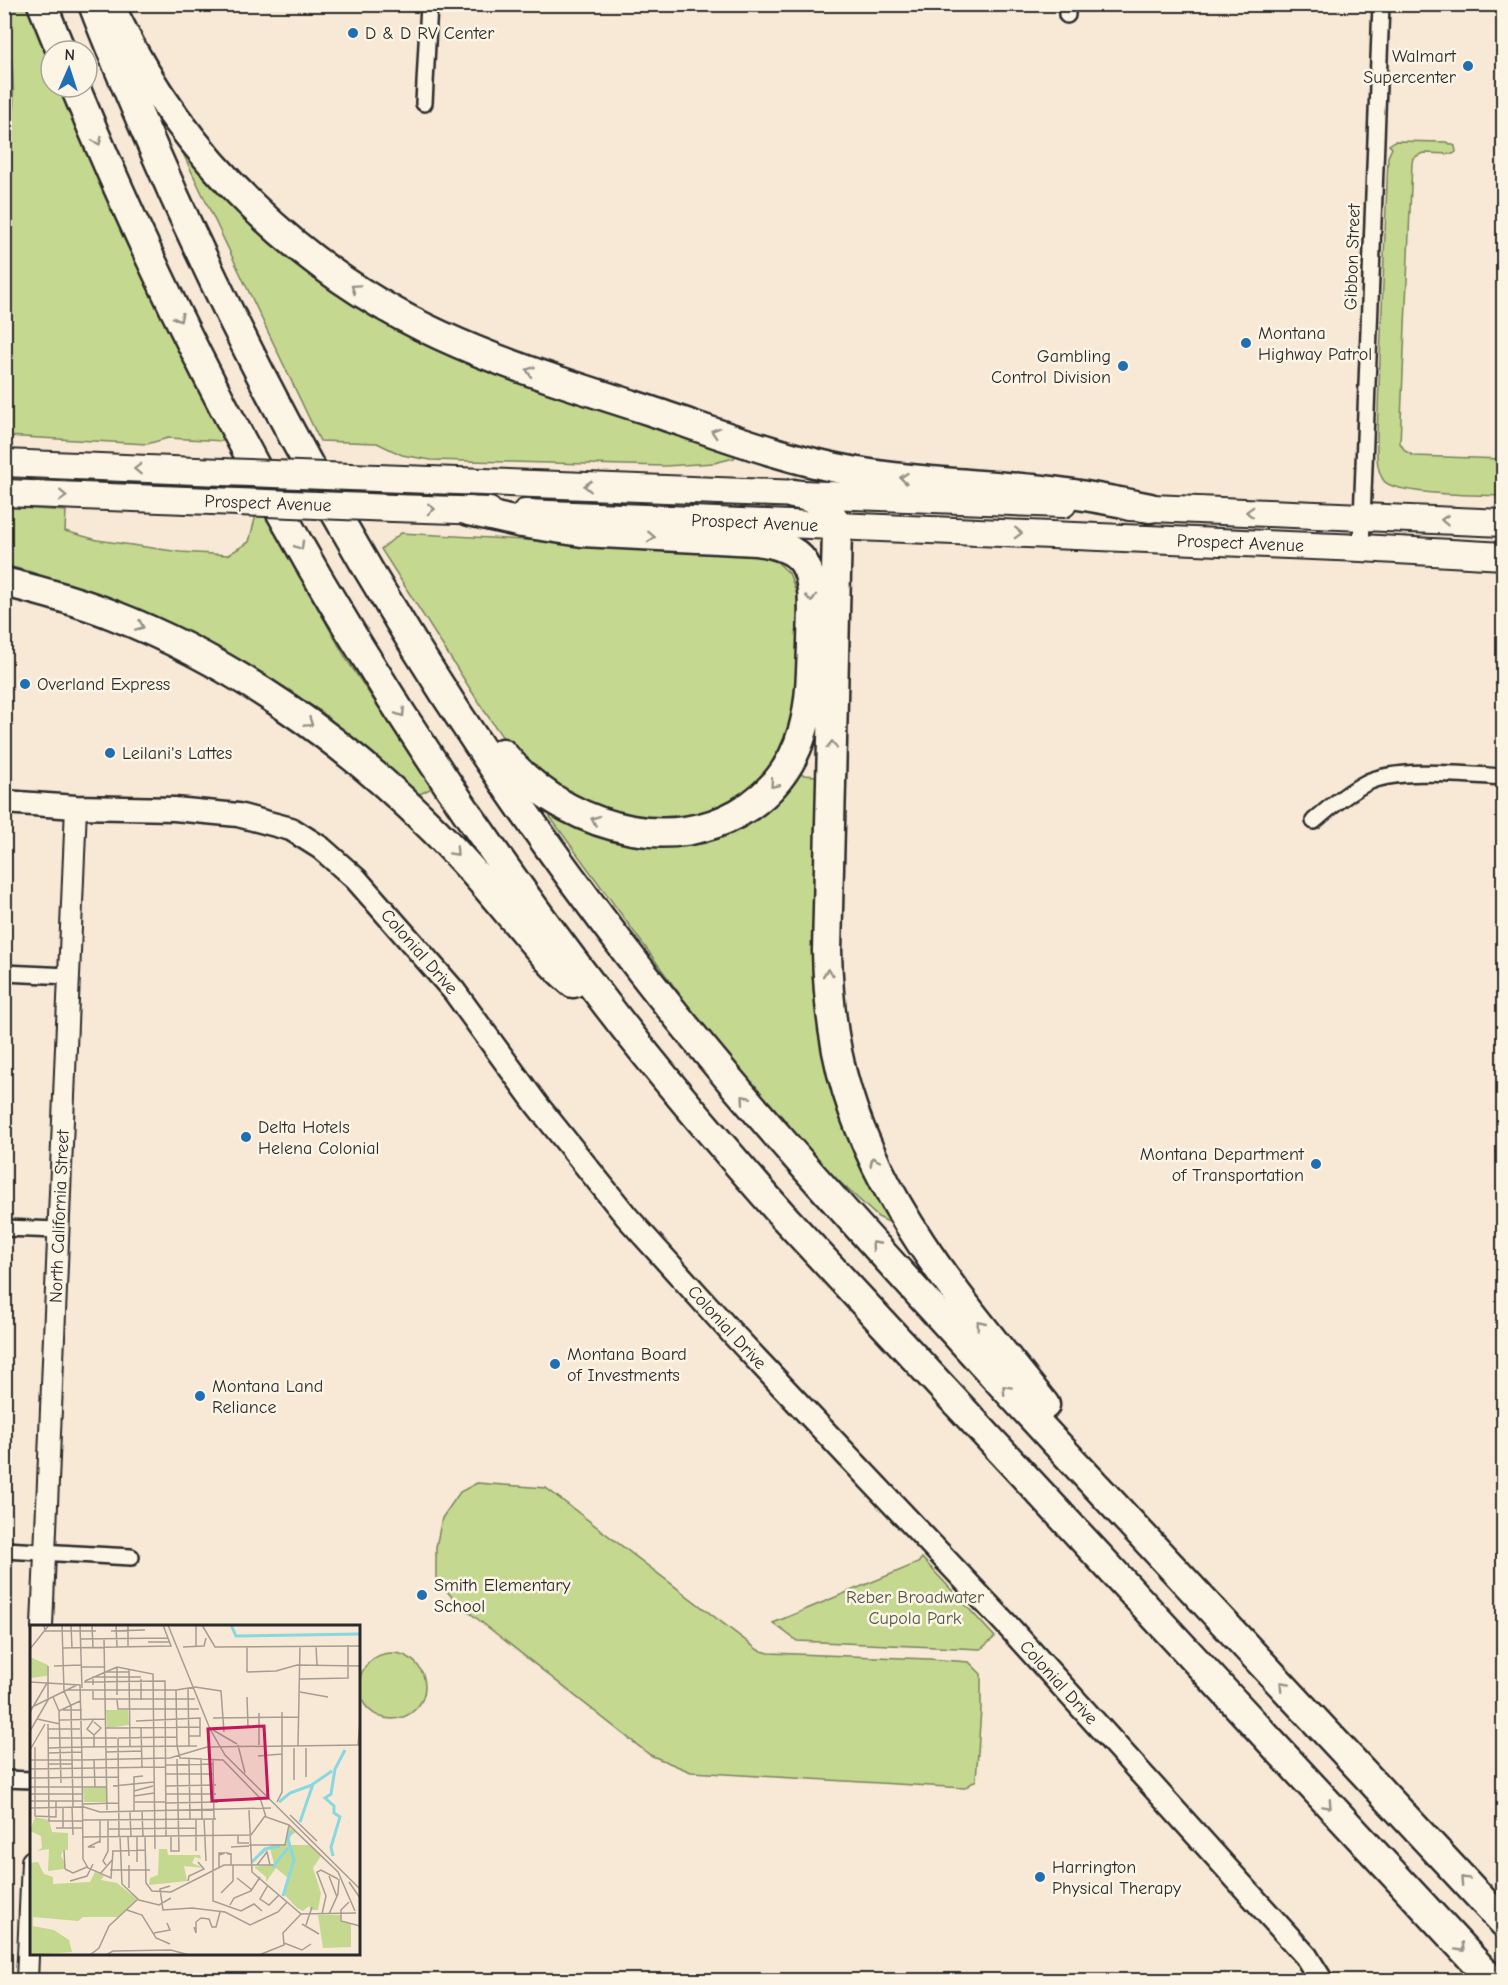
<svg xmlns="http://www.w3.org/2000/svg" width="1508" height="1985" font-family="'Comic Neue',sans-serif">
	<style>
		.green { fill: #c4d98f; stroke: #78825d; stroke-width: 1.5 }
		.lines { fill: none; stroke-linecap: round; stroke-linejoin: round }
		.minor-casing { stroke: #2b2b2b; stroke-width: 20 }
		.tertiary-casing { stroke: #2b2b2b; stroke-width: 24 }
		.secondary-casing { stroke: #2b2b2b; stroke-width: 27 }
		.trunk-casing { stroke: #2b2b2b; stroke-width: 30 }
		.motorway-casing { stroke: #2b2b2b; stroke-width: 33 }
		.minor { stroke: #fcf5e5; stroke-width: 15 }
		.tertiary { stroke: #fcf5e5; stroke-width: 20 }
		.secondary { stroke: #fcf5e5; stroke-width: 22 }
		.trunk { stroke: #fcf5e5; stroke-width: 26 }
		.motorway { stroke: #fcf5e5; stroke-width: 28 }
		.trunk-bridge-casing { stroke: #2b2b2b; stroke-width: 30; stroke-linecap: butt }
		.trunk-bridge { stroke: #fcf5e5; stroke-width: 26 }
		.oneway { stroke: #949088 }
		.poi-dot { fill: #1f6fb2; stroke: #fcf5e5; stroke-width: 2 }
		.labels { text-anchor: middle; stroke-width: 5; stroke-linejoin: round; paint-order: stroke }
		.poi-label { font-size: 18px; fill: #2b2b2b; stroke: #fcf5e5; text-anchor: start }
		.street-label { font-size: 18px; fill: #2b2b2b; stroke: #fcf5e5 }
		.park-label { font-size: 18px; fill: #515644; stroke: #fcf5e5 }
		.inset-river { fill: none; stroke: #87d8e1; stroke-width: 3 }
		.inset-road { fill: none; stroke: #a69c92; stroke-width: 1.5 }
		.view { fill: #c2185b; fill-opacity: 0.15; stroke: #c2185b; stroke-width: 3 }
		.inset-edge { fill: none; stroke: #2b2b2b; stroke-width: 3 }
	</style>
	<rect width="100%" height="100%" fill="#f8e8d6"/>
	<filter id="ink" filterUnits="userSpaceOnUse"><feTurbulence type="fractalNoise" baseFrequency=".0167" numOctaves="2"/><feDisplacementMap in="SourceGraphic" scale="12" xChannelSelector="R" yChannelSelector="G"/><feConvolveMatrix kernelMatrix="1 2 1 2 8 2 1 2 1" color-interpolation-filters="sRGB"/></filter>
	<g filter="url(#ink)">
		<path class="green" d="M 5,5 L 26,5 L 51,66 L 51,87 L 59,87 L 82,143 L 224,441 L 168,438 L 147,444 L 5,436 L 4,180 C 15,143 15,103 12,65 C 10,44 5,25 5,5 Z
			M 168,122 L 321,275 L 740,450 L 734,458 L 714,463 L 665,466 L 431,460 L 402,455 L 377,443 L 320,441 Z
			M 1395,141 L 1446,142 L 1455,146 L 1456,152 L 1453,154 L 1423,153 L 1413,158 L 1412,163 L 1400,443 L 1405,451 L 1414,456 L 1503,459 L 1503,496 C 1482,495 1396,495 1384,481 C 1375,469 1377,449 1377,435 L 1388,157 L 1392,148 L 1389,145 Z
			M 5,507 L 66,511 L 65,531 L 97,540 L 180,552 L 228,555 L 249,542 L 256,515 L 265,515 L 347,660 L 432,788 L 416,796 L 321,711 L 172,624 L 31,572 L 5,565 Z
			M 401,533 L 754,553 L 777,562 L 789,573 L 797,594 L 799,687 L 785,751 L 733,809 L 667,824 L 616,816 L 570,800 L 517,758 L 483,709 L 381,549 Z
			M 791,774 L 816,776 L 816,892 L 876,1191 L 891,1223 L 878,1217 L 792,1138 L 692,1011 L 550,817 L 556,813 L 663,842 Z
			M 477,1483 L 546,1488 L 758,1650 L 769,1653 L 929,1659 L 969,1662 L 981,1674 L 981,1709 L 976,1780 L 965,1788 L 691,1772 L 650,1755 L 456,1602 L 436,1578 L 436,1547 L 442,1518 L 460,1492 Z
			M 922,1558 L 995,1637 L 981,1649 L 797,1641 L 773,1623 L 918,1563 Z
			M359 1686a33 33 0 1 1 66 0a33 33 0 1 1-66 0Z"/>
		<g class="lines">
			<defs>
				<path id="minor" d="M 1067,15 L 1067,4
					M 424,103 L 429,4
					M 1361,548 L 1381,4
					M 1314,821 C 1330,807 1347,793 1366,783 C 1397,767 1468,775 1504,777
					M 4,973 L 69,976
					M 4,1228 L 58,1230
					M 4,1550 L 131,1557
					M 4,1779 L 32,1780"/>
				<g id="tertiary">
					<path id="s1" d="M 42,1626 L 76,807"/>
					<path d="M 27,1980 L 32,1861"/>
				</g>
				<g id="secondary">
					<path id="s2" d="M 4,802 L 76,807 L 174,809 L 238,815 L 291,829 L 321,848 L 356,879 L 454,991 L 537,1105 L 627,1217 L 731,1332 L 1008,1626 L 1306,1956 L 1321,1980"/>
				</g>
				<g id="trunk">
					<path d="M 4,463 L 196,471"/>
					<path d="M 377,478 L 1063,504"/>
					<path d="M 4,493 L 212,501"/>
					<path d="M 1129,507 L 1504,523"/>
					<path d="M 393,508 L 489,511"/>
					<path id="s3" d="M 525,513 L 1361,548 L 1504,556"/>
				</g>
				<path id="motorway" d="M 42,4 L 61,51
					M 93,4 C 117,68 146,131 173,193 C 297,468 453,728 638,967 C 749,1110 872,1242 994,1376 C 1163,1559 1334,1740 1504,1923
					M 117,20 C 183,157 303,273 442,336 C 509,367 581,388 651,411 C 717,433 784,459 852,471 C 915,482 980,484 1043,490 C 1079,494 1115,501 1150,508
					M 75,87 C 210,415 390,725 607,1005 C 663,1078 723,1148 784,1217 L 1492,1980
					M 793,494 C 814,496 834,508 837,530 L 827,951 C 828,999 833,1046 847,1091 C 884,1213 967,1308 1045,1405
					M 469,511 L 522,523 L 582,532 L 756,541 C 773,543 794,547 804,563 C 817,585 812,619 812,644 C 811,673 811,702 803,730 C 782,806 707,843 632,830 C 579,820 536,794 502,753
					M 4,582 C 41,591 78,601 113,615 C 234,662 344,740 435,831 C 462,858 487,887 511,916 C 531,939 549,963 573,983"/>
			</defs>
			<use href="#minor" class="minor-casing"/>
			<use href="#tertiary" class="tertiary-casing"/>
			<use href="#secondary" class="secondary-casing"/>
			<use href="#trunk" class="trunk-casing"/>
			<use href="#motorway" class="motorway-casing"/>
			<use href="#minor" class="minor"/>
			<use href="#tertiary" class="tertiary"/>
			<use href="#secondary" class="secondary"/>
			<use href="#trunk" class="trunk"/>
			<use href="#motorway" class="motorway"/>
			<defs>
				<path id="trunk-bridge" d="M 196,471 L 377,478
					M 212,501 L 393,508"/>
			</defs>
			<use href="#trunk-bridge" class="trunk-bridge-casing"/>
			<use href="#trunk-bridge" class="trunk-bridge"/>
		</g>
		<defs><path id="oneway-chevron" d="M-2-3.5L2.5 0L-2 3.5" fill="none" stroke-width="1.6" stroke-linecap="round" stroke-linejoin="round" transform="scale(1.5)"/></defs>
		<g class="oneway">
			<use href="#oneway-chevron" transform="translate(98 141) rotate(67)"/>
			<use href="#oneway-chevron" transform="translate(355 288) rotate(-146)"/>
			<use href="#oneway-chevron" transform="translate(179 318) rotate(64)"/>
			<use href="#oneway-chevron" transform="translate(530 371) rotate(-160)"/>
			<use href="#oneway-chevron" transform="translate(715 432) rotate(-162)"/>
			<use href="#oneway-chevron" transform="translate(138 469) rotate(-178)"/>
			<use href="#oneway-chevron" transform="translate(904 478) rotate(-174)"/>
			<use href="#oneway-chevron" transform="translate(588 486) rotate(-178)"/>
			<use href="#oneway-chevron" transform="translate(63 496) rotate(2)"/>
			<use href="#oneway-chevron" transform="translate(431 509) rotate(2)"/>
			<use href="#oneway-chevron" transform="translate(1250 512) rotate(-178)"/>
			<use href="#oneway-chevron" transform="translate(1445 520) rotate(-177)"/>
			<use href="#oneway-chevron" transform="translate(1018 533) rotate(2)"/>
			<use href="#oneway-chevron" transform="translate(651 537) rotate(2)"/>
			<use href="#oneway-chevron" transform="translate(300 546) rotate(60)"/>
			<use href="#oneway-chevron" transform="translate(811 598) rotate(86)"/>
			<use href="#oneway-chevron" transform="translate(140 626) rotate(24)"/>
			<use href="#oneway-chevron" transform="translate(401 713) rotate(57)"/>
			<use href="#oneway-chevron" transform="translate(309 723) rotate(35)"/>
			<use href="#oneway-chevron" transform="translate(832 745) rotate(-89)"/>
			<use href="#oneway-chevron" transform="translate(774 784) rotate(131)"/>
			<use href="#oneway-chevron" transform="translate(595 820) rotate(-160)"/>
			<use href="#oneway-chevron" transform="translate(455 852) rotate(47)"/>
			<use href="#oneway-chevron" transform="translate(828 973) rotate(-93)"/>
			<use href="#oneway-chevron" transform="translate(745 1099) rotate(-131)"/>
			<use href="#oneway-chevron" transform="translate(874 1161) rotate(-115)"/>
			<use href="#oneway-chevron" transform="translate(875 1245) rotate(-132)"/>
			<use href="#oneway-chevron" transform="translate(980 1324) rotate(-129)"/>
			<use href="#oneway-chevron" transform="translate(1006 1389) rotate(-133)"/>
			<use href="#oneway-chevron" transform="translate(1283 1685) rotate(-133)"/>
			<use href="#oneway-chevron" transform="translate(1328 1805) rotate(47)"/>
			<use href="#oneway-chevron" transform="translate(1464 1880) rotate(-133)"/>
			<use href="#oneway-chevron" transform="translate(1461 1948) rotate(47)"/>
		</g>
	</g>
	<g class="poi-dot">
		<circle cx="353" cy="33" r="6"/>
		<circle cx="1468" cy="66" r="6"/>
		<circle cx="1246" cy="343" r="6"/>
		<circle cx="1123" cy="366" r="6"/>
		<circle cx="25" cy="684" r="6"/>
		<circle cx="110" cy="753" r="6"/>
		<circle cx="246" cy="1137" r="6"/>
		<circle cx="1316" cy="1164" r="6"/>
		<circle cx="555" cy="1364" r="6"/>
		<circle cx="200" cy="1396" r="6"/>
		<circle cx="422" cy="1595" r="6"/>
		<circle cx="1040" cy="1877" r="6"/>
	</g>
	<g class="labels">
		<g class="poi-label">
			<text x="365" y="39">D &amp; D RV Center</text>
			<text x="1456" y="62" text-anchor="end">Walmart<tspan x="1456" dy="21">Supercenter</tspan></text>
			<text x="1258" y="339">Montana<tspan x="1258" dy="21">Highway Patrol</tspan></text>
			<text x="1111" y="362" text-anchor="end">Gambling<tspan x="1111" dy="21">Control Division</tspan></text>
			<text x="37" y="690">Overland Express</text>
			<text x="122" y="759">Leilani's Lattes</text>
			<text x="258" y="1133">Delta Hotels<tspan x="258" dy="21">Helena Colonial</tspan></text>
			<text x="1304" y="1160" text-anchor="end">Montana Department<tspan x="1304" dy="21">of Transportation</tspan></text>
			<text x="567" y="1360">Montana Board<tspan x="567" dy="21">of Investments</tspan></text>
			<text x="212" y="1392">Montana Land<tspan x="212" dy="21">Reliance</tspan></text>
			<text x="434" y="1591">Smith Elementary<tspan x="434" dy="21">School</tspan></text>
			<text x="1052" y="1873">Harrington<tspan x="1052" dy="21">Physical Therapy</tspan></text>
		</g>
		<g class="street-label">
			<text transform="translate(1352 257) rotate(-88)" y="6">Gibbon Street</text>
			<text transform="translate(268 503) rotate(2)" y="6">Prospect Avenue</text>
			<text dy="6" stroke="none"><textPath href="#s3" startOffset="230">Prospect Avenue</textPath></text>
			<text dy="6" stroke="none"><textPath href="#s3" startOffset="716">Prospect Avenue</textPath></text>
			<text dy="6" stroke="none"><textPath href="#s2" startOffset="468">Colonial Drive</textPath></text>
			<text dy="6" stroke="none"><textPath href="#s1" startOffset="410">North California Street</textPath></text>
			<text dy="6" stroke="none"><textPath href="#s2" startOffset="954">Colonial Drive</textPath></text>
			<text dy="6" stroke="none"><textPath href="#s2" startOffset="1440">Colonial Drive</textPath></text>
		</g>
		<g class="park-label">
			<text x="915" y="1603">Reber Broadwater<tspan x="915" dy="21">Cupola Park</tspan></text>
		</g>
	</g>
	<g transform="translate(30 1625)">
		<rect width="330" height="330" fill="#f8e8d6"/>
		<path d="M 0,32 L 18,40 L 17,51 L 0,53 ZM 76,85 L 98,85 L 99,100 L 77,103 ZM 76,162 L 76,177 L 54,177 L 53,163 ZM 5,192 L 19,195 L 22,207 L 38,208 L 38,225 L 33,225 L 31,231 L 36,240 L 34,244 L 18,246 L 19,224 L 7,226 L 12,223 L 11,211 L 0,206 ZM 259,202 L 266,207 L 259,212 L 260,220 L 279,220 L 291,231 L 283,243 L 291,268 L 288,285 L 281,285 L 279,281 L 273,286 L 267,283 L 253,268 L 258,253 L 246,243 L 236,257 L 236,252 L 224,242 L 244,239 L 240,223 L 222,237 L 242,219 L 256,219 ZM 129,224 L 137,224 L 138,230 L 170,230 L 171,234 L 165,232 L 162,238 L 174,243 L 154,241 L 157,256 L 119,260 L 120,253 L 128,250 ZM 8,237 L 14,249 L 23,252 L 23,259 L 60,257 L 65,247 L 74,251 L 71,255 L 87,258 L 107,274 L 88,292 L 53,292 L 48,296 L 3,292 L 3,301 L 24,305 L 39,315 L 42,327 L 0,330 L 0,238 ZM 288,290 L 310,290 L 310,296 L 321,299 L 321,322 L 293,323 Z" fill="#c4d98f"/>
		<path class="inset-river" d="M 201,0 L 206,11 L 330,9M 249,177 L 260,168 L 282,160M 270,197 L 283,159 L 302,146M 303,231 L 301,222 L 310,192 L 304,188 L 304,181 L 295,173 L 301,169 L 305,144 L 315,125M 222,237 L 235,224 L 250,221M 243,242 L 258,223M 253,271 L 264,235 L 258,214 L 261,206"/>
		<path class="inset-road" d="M 14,0 L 15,6 L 66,6M 32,0 L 34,66 L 41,81 L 43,182M 41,0 L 42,23M 50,0 L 52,63M 62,0 L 63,23M 86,0 L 87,22M 98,0 L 98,22M 138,0 L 180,104 L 195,130 L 330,264M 166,0 L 166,21M 172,0 L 185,22 L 330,21M 81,6 L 115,5M 51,14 L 138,13M 74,14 L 77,185M 118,17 L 140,17M 217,21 L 217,47M 286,21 L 287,40M 153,22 L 174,21 L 176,13M 33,23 L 141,21 L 133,0M 0,24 L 19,0M 24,41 L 51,40M 51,42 L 75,42M 87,42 L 123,49 L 125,224M 87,42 L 87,70M 99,44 L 100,121M 76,47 L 99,47M 217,47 L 246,46 L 267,40 L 330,41M 111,54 L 111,75M 270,54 L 318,53 L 318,20M 55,56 L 87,42M 0,57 L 50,60 L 52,135 L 140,133 L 177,122 L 330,120M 54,57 L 135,56 L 136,211M 63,60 L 63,52 L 111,52M 158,63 L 159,121M 37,65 L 146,65 L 165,62 L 191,66 L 194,107M 146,65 L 147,121M 63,66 L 63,74 L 165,74M 270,67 L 298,72M 23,72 L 29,86 L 31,158M 217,72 L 218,102M 87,75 L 88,84 L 169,84M 0,83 L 47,60M 33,85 L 52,85M 29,86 L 50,76M 0,87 L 17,58M 229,88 L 229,120M 183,93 L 269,92M 7,94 L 30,99M 64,94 L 57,104 L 64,110 L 64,122M 30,95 L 76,94M 106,96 L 170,93 L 170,111 L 159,111M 64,97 L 71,103 L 64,110M 18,99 L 19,196 L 53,196M 76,103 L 170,102M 111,103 L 112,143M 18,104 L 50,104M 183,105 L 207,119M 0,106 L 18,75 L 18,41M 18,113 L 87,113M 88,113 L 89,212M 88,113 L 147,112M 208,120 L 215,148M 328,120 L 330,96M 147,121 L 150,133 L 193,135 L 230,173 L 236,192 L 259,200 L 308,247 L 325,286M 268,121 L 270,21M 5,122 L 5,191 L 26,192 L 26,176M 52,122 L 167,121M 18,123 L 52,122M 264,123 L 264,155M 0,125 L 15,99M 76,127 L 111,126M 18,128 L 52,127M 228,131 L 252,129M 159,133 L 160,194M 171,133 L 172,194M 183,134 L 184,194M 0,135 L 52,135M 52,135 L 53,234 L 58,243 L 81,253 L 83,226M 64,135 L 65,162M 19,139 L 42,139M 135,140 L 183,139M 0,144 L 135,142M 136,149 L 183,149M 276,152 L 276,123M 0,153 L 88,152M 83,161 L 124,157M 136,161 L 186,160M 0,162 L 76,162M 104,166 L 123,161M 0,169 L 53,169M 136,169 L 186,169M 104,171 L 124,168M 0,176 L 53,176M 105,177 L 136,177M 247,177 L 252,167 L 252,87M 136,178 L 188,177M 53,179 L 88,178M 33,182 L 33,203M 42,182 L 43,210M 0,183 L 54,182 L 70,187 L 241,183M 219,185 L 222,247 L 271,289 L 326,288M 104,186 L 104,152 L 113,151M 112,186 L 113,212M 100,187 L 101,212M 260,190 L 287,216M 166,194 L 166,226M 174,194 L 176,236M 183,194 L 183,276 L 211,286 L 224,279 L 232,286M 53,195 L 186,194M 70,195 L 70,218M 26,203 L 53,203M 78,204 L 166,203M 141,211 L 141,226 L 149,226 L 147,134M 208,211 L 208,218 L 219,218M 53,212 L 221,210 L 235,191M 90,212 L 92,259 L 109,275 L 129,280 L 141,273M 98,212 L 99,231M 107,212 L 107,237M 115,212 L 116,258 L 122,266 L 141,267 L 194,240 L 243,240M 219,220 L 255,220 L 259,200M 65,222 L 58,222 L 70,216M 201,222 L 219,221M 34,225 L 35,244M 82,226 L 115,225M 201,229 L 197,228 L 198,229 L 201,229 L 201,240M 189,230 L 195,228 L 189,228 L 189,241 L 190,243M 76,240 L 73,236 L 78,226 L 78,195M 99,240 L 99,263M 227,240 L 237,227 L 240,240M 35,244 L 43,248 L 57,242M 80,245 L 120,245M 70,249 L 83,234M 299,251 L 307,272M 207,253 L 222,265M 40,256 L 57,251 L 63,239M 158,256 L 159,251 L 174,244 L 168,237M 319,257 L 330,273M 238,260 L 230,274 L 239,280 L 249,270M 140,261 L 130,264 L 133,285 L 162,283 L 195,287 L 220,300 L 248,287 L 257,277M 191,268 L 203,256 L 203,240M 319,277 L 311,285 L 311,296 L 330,301M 200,280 L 204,273 L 221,266 L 230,252M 97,285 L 112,290 L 126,313 L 140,319M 292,289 L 296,271 L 287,247 L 291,245 L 308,254M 299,289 L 308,269 L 309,254M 272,299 L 289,309M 276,300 L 282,282M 164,302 L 166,308 L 166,297 L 171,293 L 179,294 L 182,302 L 186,302 L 190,287M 124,308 L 140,305 L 137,298M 254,318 L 272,325 L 281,319M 60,330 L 69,323 L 79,301 L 108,274M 76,330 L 83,326 L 141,325 L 159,330M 229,330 L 254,320 L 253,308 L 271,289"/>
		<path class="view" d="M 234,101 L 238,173 L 182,176 L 178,104 Z"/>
		<rect width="330" height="330" class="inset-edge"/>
	</g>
	<rect width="1508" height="1985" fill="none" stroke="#fcf5e5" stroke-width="24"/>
	<rect x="12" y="12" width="1484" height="1961" fill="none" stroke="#2b2b2b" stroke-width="2" filter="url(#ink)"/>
	<g transform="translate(69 69) rotate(3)"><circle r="28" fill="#fcf5e5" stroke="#a8a49b" stroke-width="1.5"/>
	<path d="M0-4.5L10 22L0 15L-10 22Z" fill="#1f6fb2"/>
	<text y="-9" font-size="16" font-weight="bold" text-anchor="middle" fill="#2b2b2b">N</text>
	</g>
</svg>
